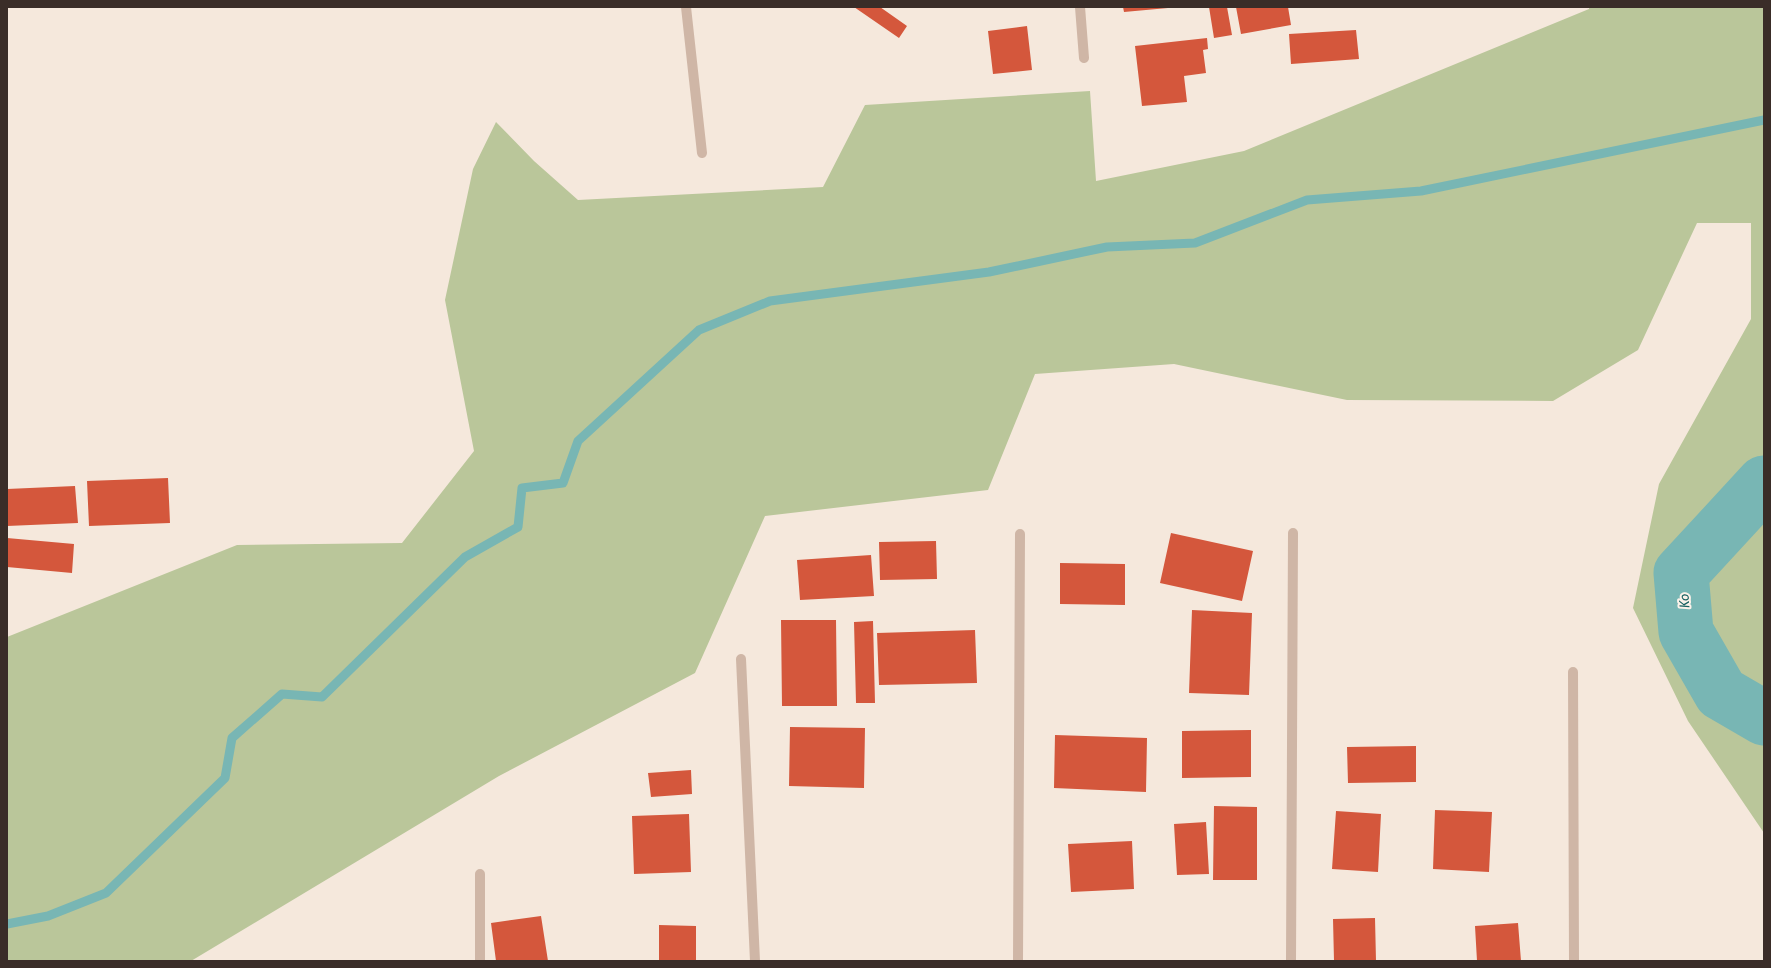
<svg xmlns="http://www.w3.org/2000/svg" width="1771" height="968" font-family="Cabin,sans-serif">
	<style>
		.green { fill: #bac69a }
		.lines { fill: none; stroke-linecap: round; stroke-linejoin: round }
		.stream { stroke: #78b6b4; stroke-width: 9 }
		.river { stroke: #78b6b4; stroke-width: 55 }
		.building { fill: #d4573c }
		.minor { stroke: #cfb6a6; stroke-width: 10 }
		.labels { text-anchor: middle; stroke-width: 4; stroke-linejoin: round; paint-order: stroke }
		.water-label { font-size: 14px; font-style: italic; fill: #186161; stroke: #fcf2ea }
	</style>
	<rect width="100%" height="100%" fill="#f5e8dc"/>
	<path class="green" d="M 1589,7 L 1764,7 L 1764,833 L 1688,721 L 1633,608 L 1659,484 L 1751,319 L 1751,223 L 1697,223 L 1638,350 L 1553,401 L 1347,400 L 1174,364 L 1035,374 L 988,490 L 765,516 L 695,673 L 499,776 L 191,961 L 7,961 L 7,637 L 237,545 L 402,543 L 474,451 L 445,300 L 473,169 L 496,122 L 534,161 L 578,200 L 823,187 L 865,105 L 1090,91 L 1096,181 L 1244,151 L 1589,9 Z"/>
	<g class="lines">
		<path class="stream" d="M 7,924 L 48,916 L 106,893 L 225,778 L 232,738 L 282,694 L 322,697 L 465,557 L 518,527 L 522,488 L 563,483 L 578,441 L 699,330 L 770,301 L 989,272 L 1107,247 L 1195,243 L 1307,200 L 1421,191 L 1764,120"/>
		<path class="river" d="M 1764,483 L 1681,573 L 1686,632 L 1721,693 L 1764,718"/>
	</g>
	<path class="building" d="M 854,7 L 880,7 L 907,26 L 899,38 Z
		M 1123,7 L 1168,7 L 1168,8 L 1124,12 Z
		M 1209,7 L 1227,7 L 1232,35 L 1214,38 Z
		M 1236,7 L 1288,7 L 1291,25 L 1241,34 Z
		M 1027,26 L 1032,70 L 993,74 L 988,31 Z
		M 1356,30 L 1359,59 L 1291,64 L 1289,34 Z
		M 1207,38 L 1208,49 L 1203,50 L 1206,73 L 1184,76 L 1187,102 L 1142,106 L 1135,46 Z
		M 168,478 L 170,523 L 89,526 L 87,481 Z
		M 75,486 L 78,523 L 7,526 L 7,489 Z
		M 1171,533 L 1253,551 L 1242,601 L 1160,583 Z
		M 7,538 L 74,544 L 72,573 L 7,567 Z
		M 936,541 L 937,579 L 880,580 L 879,542 Z
		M 871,555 L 874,596 L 800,600 L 797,560 Z
		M 1060,563 L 1125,564 L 1125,605 L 1060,604 Z
		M 1192,610 L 1252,613 L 1249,695 L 1189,693 Z
		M 781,620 L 836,620 L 837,706 L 782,706 Z
		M 873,621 L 875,703 L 856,703 L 854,622 Z
		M 975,630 L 977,683 L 879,685 L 877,633 Z
		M 790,727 L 865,728 L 864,788 L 789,786 Z
		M 1251,730 L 1251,777 L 1182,778 L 1182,731 Z
		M 1055,735 L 1147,738 L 1146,792 L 1054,788 Z
		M 1416,746 L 1416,782 L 1348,783 L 1347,747 Z
		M 691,770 L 692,794 L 651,797 L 648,773 Z
		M 1214,806 L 1257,807 L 1257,880 L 1213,880 Z
		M 1435,810 L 1492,812 L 1489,872 L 1433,869 Z
		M 1336,811 L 1381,814 L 1378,872 L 1332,869 Z
		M 689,814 L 691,872 L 634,874 L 632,816 Z
		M 1206,822 L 1209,874 L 1177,875 L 1174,824 Z
		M 1132,841 L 1134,889 L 1071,892 L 1068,844 Z
		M 541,916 L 548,961 L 496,961 L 491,923 Z
		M 1375,918 L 1376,961 L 1334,961 L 1333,919 Z
		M 1518,923 L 1521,961 L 1477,961 L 1475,926 Z
		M 659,925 L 696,926 L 696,961 L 659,961 Z"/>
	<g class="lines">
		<path class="minor" d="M 686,7 L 702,153
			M 1080,7 L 1084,58
			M 741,659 L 755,961
			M 1573,672 L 1574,961
			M 480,961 L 480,874
			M 1018,961 L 1020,534
			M 1291,961 L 1293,533"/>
	</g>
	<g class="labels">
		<g class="water-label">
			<text transform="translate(1684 601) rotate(-95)" y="5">Ko</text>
		</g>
	</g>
	<rect width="1771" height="968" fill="none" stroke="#3a2d28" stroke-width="16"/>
</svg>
